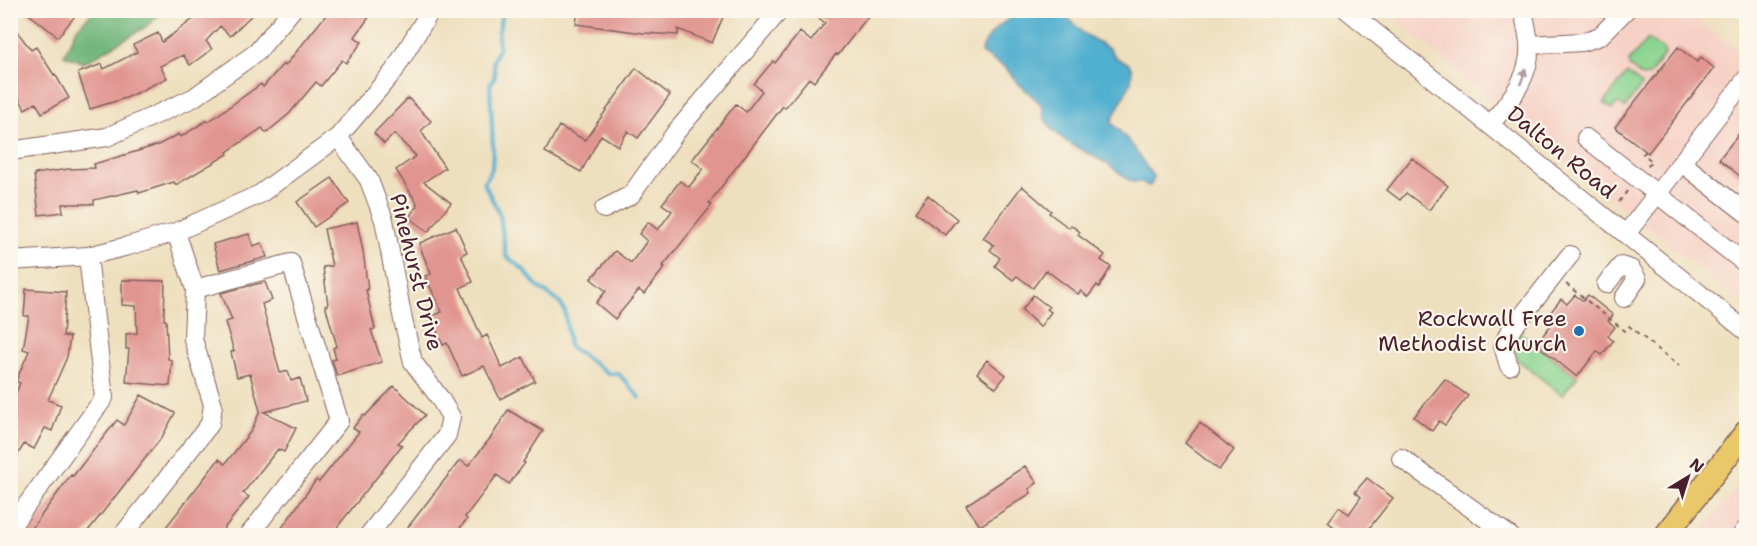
<svg xmlns="http://www.w3.org/2000/svg" width="1757" height="546" font-family="'Shantell Sans',sans-serif">
	<style>
		.built { fill: #f6d1c5 }
		.green { fill: #8ad490; stroke: #6a7a5e; stroke-width: 1.5 }
		.forest { fill: #6fb67a; stroke: #5c6a52; stroke-width: 1.5 }
		.water { fill: #51afcf; stroke: #4e677d; stroke-width: 1.5 }
		.lines { fill: none; stroke-linecap: round; stroke-linejoin: round }
		.stream { stroke: #51afcf; stroke-width: 4 }
		.building { fill: #e19590 }
		.minor-casing { stroke: #83625e; stroke-width: 20 }
		.major-casing { stroke: #83625e; stroke-width: 25 }
		.path { stroke: #83625e; stroke-width: 2; stroke-dasharray: 4.5 4.5; stroke-linecap: butt }
		.minor { stroke: #fff; stroke-width: 18 }
		.major { stroke: #eac769; stroke-width: 22 }
		.oneway { fill: #ae9aa0 }
		.poi-dot { fill: #1f6fb2; stroke: #fbf7ec; stroke-width: 2 }
		.labels { text-anchor: middle; stroke-width: 4.5; stroke-linejoin: round; paint-order: stroke }
		.street-label { font-size: 22px; fill: #4a1f2b; stroke: #fbf7ec }
		.poi-label { font-size: 22px; fill: #4a1f2b; stroke: #fbf7ec; text-anchor: end }
	</style>
	<rect width="100%" height="100%" fill="#fbf7ec"/>
	<filter id="ink" filterUnits="userSpaceOnUse"><feTurbulence type="fractalNoise" baseFrequency=".0167" numOctaves="2"/><feDisplacementMap in="SourceGraphic" scale="12" xChannelSelector="R" yChannelSelector="G"/><feConvolveMatrix kernelMatrix="1 2 1 2 8 2 1 2 1" color-interpolation-filters="sRGB"/></filter>
	<filter id="wash" filterUnits="userSpaceOnUse"><feTurbulence type="fractalNoise" baseFrequency=".008" numOctaves="4" result="noise"/><feDisplacementMap in="SourceGraphic" scale="24" xChannelSelector="R" yChannelSelector="G"/><feGaussianBlur stdDeviation="1.35" result="paint"/><feColorMatrix in="noise" values="0 0 0 0 0 0 0 0 0 0 0 0 0 0 0 0 0 1.4 0 .05"/><feComposite in="paint" operator="in"/></filter>
	<g filter="url(#wash)">
		<rect width="100%" height="100%" fill="#eedfbe"/>
		<path class="built" d="M 1386,11 L 1687,11 L 1746,57 L 1746,306 L 1546,146 Z
			M 1746,475 L 1746,535 L 1699,535 Z"/>
		<path class="green" d="M 1648,39 L 1663,49 L 1665,53 L 1649,76 L 1642,77 L 1630,67 L 1629,61 Z
			M 1627,73 L 1642,85 L 1625,108 L 1618,103 L 1612,109 L 1604,103 Z
			M 1520,332 L 1577,377 L 1562,395 L 1517,359 C 1513,349 1513,341 1520,332 Z"/>
		<path class="forest" d="M 94,11 L 94,10 L 165,11 L 144,28 L 84,63 L 64,55 L 77,28 Z"/>
		<path class="water" d="M 1021,11 L 1056,11 L 1064,14 L 1083,33 L 1110,49 L 1116,58 L 1129,64 L 1132,70 L 1131,82 L 1111,122 L 1130,142 L 1154,178 L 1151,185 L 1148,186 L 1142,182 L 1132,182 L 1106,163 L 1067,142 L 1053,130 L 1044,118 L 1042,105 L 1017,82 L 1006,68 L 981,53 C 987,32 1003,23 1021,11 Z"/>
		<g class="lines">
			<path class="stream" d="M 507,10 L 501,18 L 498,36 L 499,47 L 493,61 L 495,76 L 490,85 L 493,149 L 492,168 L 484,183 L 500,215 L 506,256 L 523,269 L 537,286 L 559,302 L 565,311 L 569,346 L 609,374 L 618,373 L 640,398"/>
		</g>
		<g id="blocks">
			<path class="building" d="M 24,10 L 67,10 L 75,16 L 58,37 Z
				M 190,10 L 257,10 L 230,36 L 220,26 L 206,41 L 212,49 L 190,65 L 183,55 L 160,66 L 167,78 L 126,98 L 90,109 L 78,73 L 102,64 L 104,69 L 137,52 L 133,45 L 158,33 L 162,42 L 196,17 Z
				M 330,10 L 374,10 L 355,37 L 362,42 L 346,63 L 342,60 L 321,86 L 316,82 L 289,114 L 266,133 L 262,128 L 227,152 L 228,154 L 176,185 L 174,182 L 139,193 L 138,190 L 94,200 L 94,204 L 62,204 L 63,212 L 39,215 L 34,174 L 69,169 L 95,168 L 94,164 L 158,145 L 179,134 L 181,137 L 207,120 L 208,122 L 261,84 L 263,87 L 283,64 L 285,66 Z
				M 578,10 L 726,10 L 712,43 L 678,29 L 678,35 L 643,33 L 576,24 Z
				M 808,10 L 873,10 L 838,55 L 836,54 L 814,82 L 809,78 L 785,108 L 783,106 L 709,203 L 712,205 L 663,266 L 665,267 L 644,294 L 639,290 L 615,319 L 596,303 L 606,291 L 591,279 L 615,251 L 631,263 L 647,241 L 639,234 L 648,222 L 658,230 L 672,211 L 662,204 L 680,181 L 689,187 L 703,169 L 692,160 L 736,104 L 746,112 L 762,91 L 754,84 L 773,61 L 775,63 L 800,32 L 811,41 L 825,23 Z
				M 10,22 L 31,50 L 36,47 L 54,75 L 55,74 L 69,98 L 42,113 L 36,103 L 25,109 L 10,81 Z
				M 1678,47 L 1697,62 L 1701,57 L 1714,68 L 1648,153 L 1615,127 Z
				M 636,68 L 670,95 L 638,138 L 628,131 L 618,146 L 601,135 L 581,172 L 545,152 L 559,126 L 585,140 Z
				M 408,98 L 431,121 L 421,131 L 445,168 L 424,182 L 451,203 L 428,232 L 409,217 L 417,206 L 416,205 L 417,203 L 396,170 L 416,156 L 394,134 L 384,144 L 374,133 Z
				M 1746,125 L 1746,181 L 1719,159 Z
				M 1412,158 L 1448,186 L 1429,210 L 1406,193 L 1400,200 L 1387,190 Z
				M 332,178 L 349,203 L 314,227 L 297,202 Z
				M 1022,186 L 1051,211 L 1049,213 L 1069,228 L 1071,225 L 1080,232 L 1078,235 L 1105,255 L 1101,260 L 1111,267 L 1099,287 L 1097,285 L 1088,297 L 1081,291 L 1078,294 L 1046,270 L 1033,288 L 1017,276 L 1013,280 L 995,266 L 1000,258 L 990,250 L 994,245 L 983,238 Z
				M 928,195 L 957,219 L 945,235 L 915,212 Z
				M 357,222 L 363,251 L 368,290 L 366,290 L 375,329 L 371,330 L 382,362 L 337,376 L 332,360 L 336,359 L 333,348 L 337,346 L 325,305 L 328,305 L 323,267 L 332,266 L 324,229 Z
				M 456,227 L 467,252 L 461,255 L 473,282 L 460,288 L 482,338 L 487,335 L 502,368 L 523,357 L 535,381 L 500,399 L 484,366 L 462,376 L 447,343 L 443,345 L 430,317 L 442,312 L 425,276 L 431,274 L 420,247 L 420,243 Z
				M 249,234 L 253,246 L 262,243 L 267,257 L 220,270 L 213,244 Z
				M 122,280 L 165,281 L 164,320 L 166,320 L 168,359 L 172,360 L 170,386 L 126,382 L 129,349 L 126,349 L 126,334 L 137,333 L 136,306 L 122,305 Z
				M 265,282 L 272,300 L 262,304 L 280,373 L 288,371 L 291,381 L 300,378 L 306,401 L 264,412 L 296,428 L 284,452 L 278,449 L 243,493 L 249,497 L 218,536 L 159,536 L 219,459 L 225,464 L 251,431 L 260,411 L 250,374 L 237,377 L 231,352 L 234,351 L 225,322 L 232,320 L 221,293 Z
				M 26,289 L 66,292 L 63,336 L 70,337 L 67,357 L 48,400 L 61,405 L 52,431 L 45,428 L 34,449 L 24,444 L 10,468 L 10,408 L 20,383 L 16,381 L 29,351 L 23,349 L 29,316 L 24,316 Z
				M 1033,295 L 1049,307 L 1047,309 L 1051,312 L 1040,327 L 1022,310 Z
				M 1575,295 L 1583,301 L 1588,295 L 1613,315 L 1608,321 L 1615,327 L 1608,336 L 1613,341 L 1602,355 L 1597,351 L 1577,377 L 1536,344 L 1556,319 L 1550,313 L 1561,299 L 1567,304 Z
				M 987,360 L 1006,375 L 996,388 L 977,373 Z
				M 1445,379 L 1468,396 L 1445,425 L 1439,421 L 1432,431 L 1414,417 Z
				M 394,386 L 425,415 L 398,443 L 402,445 L 385,467 L 330,536 L 276,536 L 316,480 L 319,482 L 359,432 L 353,428 L 363,415 L 365,416 Z
				M 141,395 L 175,413 L 162,437 L 99,517 L 84,536 L 26,536 L 71,475 L 73,476 L 117,420 L 124,425 Z
				M 508,410 L 543,431 L 523,462 L 525,463 L 509,484 L 497,475 L 465,517 L 467,519 L 454,536 L 401,536 L 460,460 L 468,466 L 492,436 Z
				M 1200,423 L 1234,450 L 1219,470 L 1185,443 Z
				M 1025,466 L 1037,483 L 1029,489 L 1031,493 L 980,526 L 966,505 Z
				M 1367,478 L 1393,498 L 1363,536 L 1345,536 L 1328,522 L 1339,507 L 1349,514 L 1361,497 L 1355,492 Z"/>
		</g>
	</g>
	<g filter="url(#ink)">
		<use href="#blocks" fill-opacity="0" stroke="#83625e" stroke-width="1.5"/>
		<g class="lines">
			<defs>
				<path id="minor" d="M 1347,10 L 1746,331
					M 1529,45 L 1582,42 L 1600,36 L 1626,10
					M 1490,125 C 1509,101 1532,77 1529,43 C 1528,32 1525,21 1523,10
					M 338,137 L 369,180 L 384,220 L 403,320 L 413,362 L 439,397 L 451,417 L 447,435 L 368,536
					M 1586,138 L 1746,264
					M 10,151 L 107,137 L 193,98 L 257,52 L 292,10
					M 1682,163 L 1746,213
					M 604,209 L 631,195 L 676,132 L 780,10
					M 1626,234 L 1746,79
					M 10,261 L 88,256 L 128,246 L 176,232 L 260,194 L 338,137 L 394,71 L 431,10
					M 1606,284 L 1621,266 L 1631,269 L 1637,279 L 1624,298
					M 195,289 L 291,263 L 339,421 L 248,536
					M 1509,366 L 1503,346 L 1508,334 L 1570,255
					M 1401,458 L 1510,536
					M 10,528 L 104,398 L 88,256
					M 122,536 L 210,424 L 213,405 L 193,339 L 195,289 L 176,232
					M 1741,536 L 1746,529"/>
				<path id="major" d="M 1665,536 L 1746,432"/>
			</defs>
			<use href="#minor" class="minor-casing"/>
			<use href="#major" class="major-casing"/>
			<path class="path" d="M 1646,151 L 1643,154 L 1652,161 L 1647,167
				M 1619,202 L 1628,190
				M 1566,284 L 1625,331 L 1629,326 L 1679,366"/>
			<use href="#minor" class="minor"/>
			<use href="#major" class="major"/>
		</g>
		<defs><path id="oneway-solid" d="M-6-.8H1V-3.2L6.5 0L1 3.2V.8H-6Z" transform="scale(1.5)"/></defs>
		<use class="oneway" href="#oneway-solid" transform="translate(1523 77) rotate(-70)"/>
	</g>
	<circle class="poi-dot" cx="1579" cy="331" r="6"/>
	<g class="labels">
		<g class="street-label">
			<text transform="translate(1562 152) rotate(39)" y="8">Dalton Road</text>
			<text transform="translate(417 272) rotate(76)" y="8">Pinehurst Drive</text>
		</g>
		<g class="poi-label">
			<text x="1567" y="326">Rockwall Free<tspan x="1567" dy="25">Methodist Church</tspan></text>
		</g>
	</g>
	<rect width="1757" height="546" fill="none" stroke="#fbf7ec" stroke-width="36"/>
	<g transform="translate(1688 477) rotate(38)" stroke="#fbf7ec" stroke-width="4.5" paint-order="stroke">
	<path d="M0-4.5L10 22L0 15L-10 22Z" fill="#4a1f2b"/>
	<text y="-9" font-size="16" font-weight="bold" text-anchor="middle" fill="#4a1f2b">N</text>
	</g>
</svg>
